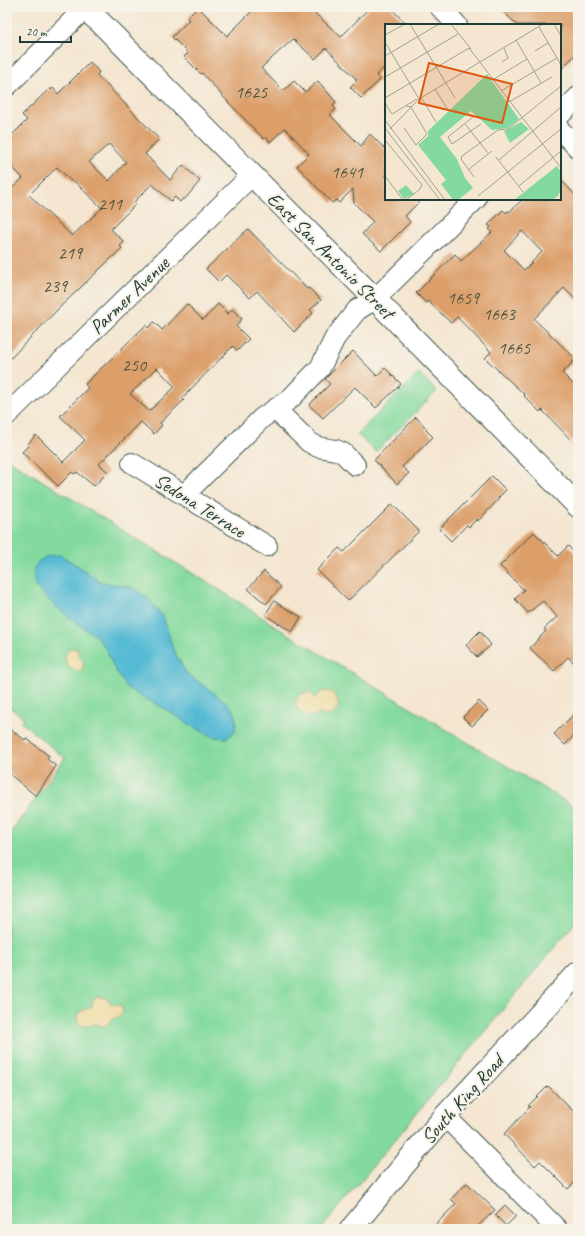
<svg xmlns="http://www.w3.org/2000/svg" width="585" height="1236" font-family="Caveat,sans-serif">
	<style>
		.green { fill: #84da9e; stroke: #528c69 }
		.sand { fill: #eeda9e; stroke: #868c69 }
		.water { fill: #55bad4; stroke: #3a7c84 }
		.building { fill: #dc9f6a; fill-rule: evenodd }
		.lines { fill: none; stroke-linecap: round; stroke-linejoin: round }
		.minor-casing { stroke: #3f564c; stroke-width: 22 }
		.tertiary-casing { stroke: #3f564c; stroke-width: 24 }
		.primary-casing { stroke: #3f564c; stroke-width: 24 }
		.minor { stroke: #fff; stroke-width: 20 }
		.tertiary { stroke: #fff; stroke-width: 22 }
		.primary { stroke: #fff; stroke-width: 22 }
		.labels { text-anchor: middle; stroke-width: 4; stroke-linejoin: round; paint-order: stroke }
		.number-label { font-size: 18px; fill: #4e5642 }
		.street-label { font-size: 20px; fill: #1f3d34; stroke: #f7f3e8 }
		.inset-road { fill: none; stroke: #9fa292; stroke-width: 1 }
		.view { fill: #de580e; fill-opacity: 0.15; stroke: #de580e; stroke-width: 2 }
		.inset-edge { fill: none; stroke: #1f3d34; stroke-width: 2 }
	</style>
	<rect width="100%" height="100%" fill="#f7f3e8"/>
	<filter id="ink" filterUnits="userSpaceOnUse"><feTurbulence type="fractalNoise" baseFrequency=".025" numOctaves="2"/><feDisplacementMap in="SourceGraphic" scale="8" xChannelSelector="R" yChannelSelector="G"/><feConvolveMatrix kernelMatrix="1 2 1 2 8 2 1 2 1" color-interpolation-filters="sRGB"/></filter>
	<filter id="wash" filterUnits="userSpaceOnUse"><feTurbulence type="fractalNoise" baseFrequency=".012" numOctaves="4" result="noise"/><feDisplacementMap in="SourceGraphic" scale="16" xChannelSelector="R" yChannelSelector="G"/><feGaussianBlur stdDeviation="0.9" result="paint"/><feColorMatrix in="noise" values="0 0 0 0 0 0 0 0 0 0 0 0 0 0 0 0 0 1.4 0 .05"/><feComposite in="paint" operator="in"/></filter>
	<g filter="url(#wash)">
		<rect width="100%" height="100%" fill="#f4e6d1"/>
		<path class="green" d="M 419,373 L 437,391 L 376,452 L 357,434 Z
			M 7,459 L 231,597 L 286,633 L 578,809 L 578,919 L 321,1229 L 7,1229 L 7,838 L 65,758 L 21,722 L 24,718 L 7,705 Z"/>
		<path class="sand" d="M 72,648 L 77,649 L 79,657 L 84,662 L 83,668 L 79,671 C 67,670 61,658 69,649 Z
			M 308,692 L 311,693 L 315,698 C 335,674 352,721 321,715 L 319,713 C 310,722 295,712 296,700 L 301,694 Z
			M 98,997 C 104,997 108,998 111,1004 L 120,1005 L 123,1010 L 121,1016 L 112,1019 C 110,1025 103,1027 97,1025 L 96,1023 C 90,1027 84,1027 79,1024 L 77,1017 L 79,1012 L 92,1006 L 93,1000 Z"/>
		<path class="water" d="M 60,555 L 72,562 L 101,582 L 130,587 L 149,599 L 164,619 L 173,649 L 186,673 L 225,701 L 235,712 L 236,722 L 235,731 L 227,738 L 214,737 L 189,724 L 162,707 L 140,696 L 126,687 L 114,668 L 106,649 L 96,636 L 85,629 L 55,606 L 37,588 L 34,579 L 34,568 L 39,561 L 47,556 Z"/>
		<g id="blocks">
			<path class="building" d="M 198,7 L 227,36 L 256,7 L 308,7 L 341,37 L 370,7 L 390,7 L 407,25 L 386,25 L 386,66 L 376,75 L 380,80 L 361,98 L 350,87 L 357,80 L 326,48 L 315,59 L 293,39 L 261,68 L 283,91 L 294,81 L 305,92 L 318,81 L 336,102 L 333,106 L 336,109 L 330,115 L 361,146 L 370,134 L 386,150 L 386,199 L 422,199 L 405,216 L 410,222 L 381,251 L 362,234 L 373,222 L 354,203 L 353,189 L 339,203 L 336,200 L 332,203 L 297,166 L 309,154 L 285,128 L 270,142 L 266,137 L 264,139 L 228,102 L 202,73 L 201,74 L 184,57 L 188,53 L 172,37 L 189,20 L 187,18 Z
				M 499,7 L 578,7 L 578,52 L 560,70 L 560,25 L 517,25 Z
				M 90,62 L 99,72 L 97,75 L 159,139 L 145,154 L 170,180 L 183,165 L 200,181 L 184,200 L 183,198 L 180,202 L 175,197 L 171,201 L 152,184 L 134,202 L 136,204 L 111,229 L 124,242 L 120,246 L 122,248 L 59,308 L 7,362 L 7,193 L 23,178 L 7,162 L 7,140 L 27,120 L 22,115 L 50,88 L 51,90 L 53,88 L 58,94 ZM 109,144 L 126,162 L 109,181 L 89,162 ZM 57,167 L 73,183 L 74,181 L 102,208 L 72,236 L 29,195 Z
				M 560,179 L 578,198 L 578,302 L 564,288 L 534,319 L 576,359 L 562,373 L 578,389 L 578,447 L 542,410 L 540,412 L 524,396 L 525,395 L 485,358 L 491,352 L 457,317 L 451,323 L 428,301 L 426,303 L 416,293 L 455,254 L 461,261 L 492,232 L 489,229 L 491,227 L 488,225 L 503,210 L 506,213 L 507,211 L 509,212 L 523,199 L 560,199 ZM 522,231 L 542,252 L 524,270 L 504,250 Z
				M 248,229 L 307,289 L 309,288 L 321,300 L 310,310 L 313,313 L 294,332 L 257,291 L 250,298 L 226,275 L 219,282 L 206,269 Z
				M 187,304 L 203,320 L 218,304 L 228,314 L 232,309 L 242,319 L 236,326 L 249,339 L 237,351 L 233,346 L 182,398 L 184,400 L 160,423 L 162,425 L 154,434 L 141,422 L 99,464 L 108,472 L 94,486 L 77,472 L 74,474 L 72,472 L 58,486 L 22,452 L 28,446 L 27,445 L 36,435 L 63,462 L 85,440 L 60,416 L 88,388 L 85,384 L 146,325 L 148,328 L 154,322 L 162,330 ZM 157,368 L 175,387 L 149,411 L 130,394 Z
				M 353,351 L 377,376 L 385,368 L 401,384 L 376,408 L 355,387 L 323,418 L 309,405 L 330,384 L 325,379 Z
				M 416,417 L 427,429 L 426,430 L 433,437 L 402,467 L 409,473 L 397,484 L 374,460 Z
				M 492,476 L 506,490 L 498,498 L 499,499 L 478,521 L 477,519 L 469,527 L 467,525 L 451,541 L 439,529 Z
				M 392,504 L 419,531 L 348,601 L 317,570 L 339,548 L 344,552 Z
				M 534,532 L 558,556 L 568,546 L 578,556 L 578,667 L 568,657 L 554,671 L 530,648 L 546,631 L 544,629 L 557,617 L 543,601 L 528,613 L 515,599 L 524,590 L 500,566 Z
				M 264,571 L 281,587 L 266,604 L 248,589 Z
				M 274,601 L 301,617 L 292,632 L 265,615 Z
				M 480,631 L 491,645 L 477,657 L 466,645 Z
				M 479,701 L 488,710 L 472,726 L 463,717 Z
				M 578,710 L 578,731 L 565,745 L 554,734 Z
				M 7,727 L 25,740 L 26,738 L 49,756 L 47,759 L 56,766 L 36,796 L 7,772 Z
				M 548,1086 L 578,1116 L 578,1179 L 568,1189 L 540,1161 L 535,1166 L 504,1134 L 530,1107 L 528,1106 Z
				M 467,1183 L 495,1210 L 475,1229 L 431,1229 L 456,1204 L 451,1199 Z
				M 505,1205 L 516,1216 L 506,1226 L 495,1215 Z"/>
		</g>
	</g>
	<g filter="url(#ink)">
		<use href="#blocks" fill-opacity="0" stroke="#3f564c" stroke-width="1"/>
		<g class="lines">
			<defs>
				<path id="minor" d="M 440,7 L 457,25
					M 7,86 L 84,9
					M 560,115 L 578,97
					M 560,130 L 578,148
					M 275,409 L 309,442 L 318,447 L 336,450 L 343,453 L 355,465
					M 7,415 L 252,175
					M 132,463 L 267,546
					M 184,495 L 262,418 L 290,399 L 320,368 L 335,338 L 357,310 L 375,299 L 476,199
					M 445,1116 L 557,1229"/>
				<path id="tertiary" d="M 82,7 L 100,22 L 375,299 L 578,506"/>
				<path id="primary" d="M 351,1229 L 445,1116 L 578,973"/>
			</defs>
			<use href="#minor" class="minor-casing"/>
			<use href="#tertiary" class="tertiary-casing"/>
			<use href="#primary" class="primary-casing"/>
			<use href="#minor" class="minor"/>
			<use href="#tertiary" class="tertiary"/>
			<use href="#primary" class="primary"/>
		</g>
	</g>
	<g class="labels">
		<g class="number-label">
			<text x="251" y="98">1625</text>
			<text x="347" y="178">1641</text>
			<text x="110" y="210">211</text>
			<text x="70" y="259">219</text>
			<text x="55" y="292">239</text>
			<text x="463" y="304">1659</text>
			<text x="499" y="320">1663</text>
			<text x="514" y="354">1665</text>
			<text x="134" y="371">250</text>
		</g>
		<g class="street-label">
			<text transform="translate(331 255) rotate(45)" y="7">East San Antonio Street</text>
			<text transform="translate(129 295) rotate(-44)" y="7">Parmer Avenue</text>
			<text transform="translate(200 505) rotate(32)" y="7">Sedona Terrace</text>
			<text transform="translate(462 1099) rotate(-48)" y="7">South King Road</text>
		</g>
	</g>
	<g transform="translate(385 24)">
		<rect width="176" height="176" fill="#f4e6d1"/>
		<path d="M 102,50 L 134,95 L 123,104 L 107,106 L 86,87 L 55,113 L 72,135 L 80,154 L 88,164 L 73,176 L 68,176 L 56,160 L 61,156 L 33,121 L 43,112 L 43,107 ZM 136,98 L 144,105 L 125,119 L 119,107 ZM 172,142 L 176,148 L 176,166 L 173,172 L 167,176 L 129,176 ZM 21,161 L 29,170 L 19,175 L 13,167 Z" fill="#84da9e"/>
		<path class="inset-road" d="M 25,0 L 70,74M 66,0 L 86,25M 169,0 L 176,12M 154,3 L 176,41M 0,11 L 20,0M 131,16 L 156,59M 0,18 L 34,75M 84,24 L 176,144M 150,27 L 163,19M 0,32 L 54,0M 95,38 L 158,0M 117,38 L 123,34 L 119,24M 0,53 L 73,10M 109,55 L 142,35M 50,65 L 63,86M 116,67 L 172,34M 36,73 L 51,98M 0,74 L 84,24M 124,78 L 167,53M 0,79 L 7,90 L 32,75M 88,93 L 63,113 L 67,120 L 96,100M 0,96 L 60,176M 80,100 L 103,129M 0,104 L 55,176M 19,104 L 31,121 L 42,110 L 26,83 L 21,82M 5,105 L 34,75 L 95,38M 0,116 L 37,161 L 34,166 L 21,176M 111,133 L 138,168M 114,136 L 176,83M 84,145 L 107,127M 0,152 L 18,176M 89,153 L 76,135 L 77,132 L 113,106 L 123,105 L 176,62M 134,162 L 176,127M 93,172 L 176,105"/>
		<path class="view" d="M 44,39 L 127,60 L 117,99 L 34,79 Z"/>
		<rect width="176" height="176" class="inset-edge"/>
	</g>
	<rect width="585" height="1236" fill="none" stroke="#f7f3e8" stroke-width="24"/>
	<path d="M20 36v6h51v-6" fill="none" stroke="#1f3d34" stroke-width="2"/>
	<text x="26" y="36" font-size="12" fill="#1f3d34" stroke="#f7f3e8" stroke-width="3" paint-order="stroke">20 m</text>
</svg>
